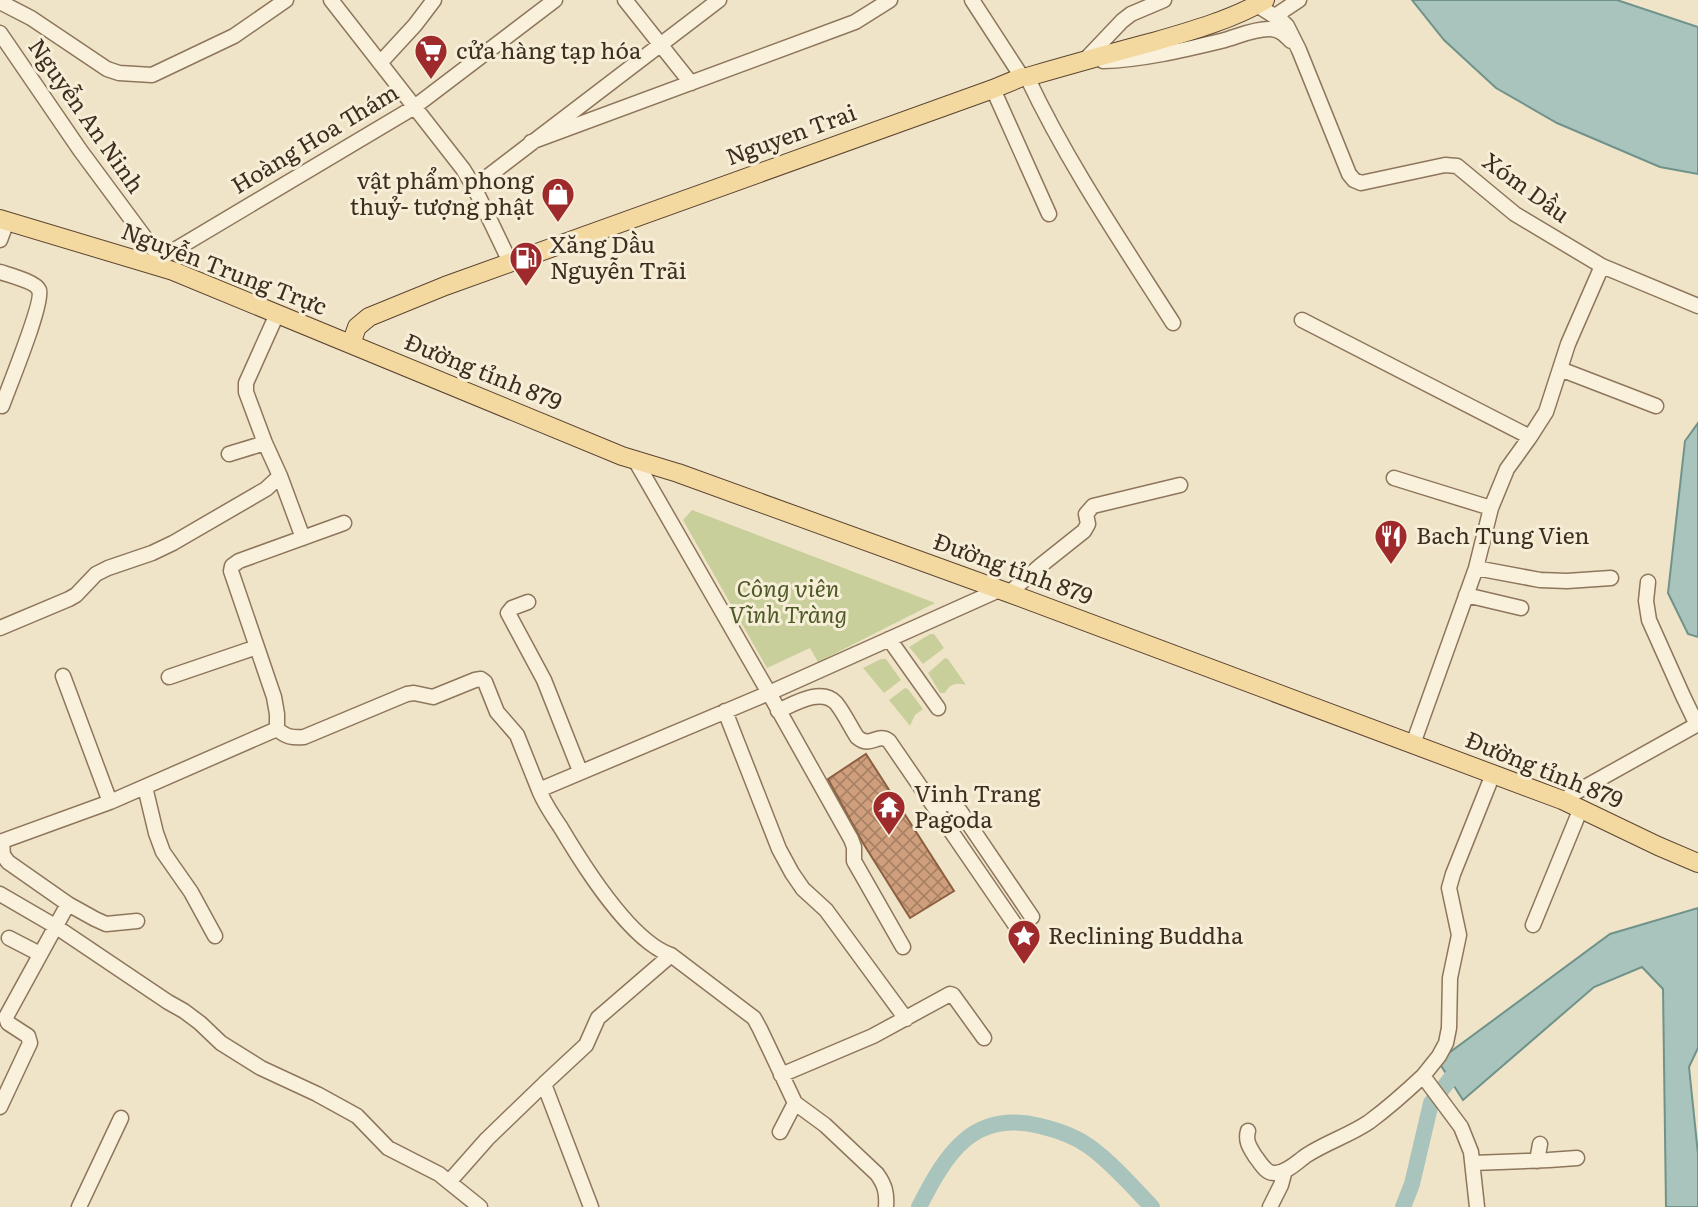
<svg xmlns="http://www.w3.org/2000/svg" width="1698" height="1207" font-family="Literata,serif">
	<style>
		.park { fill: #c9cf9b }
		.water { fill: #a9c4bc; stroke: #6f938a; stroke-width: 2 }
		.lines { fill: none; stroke-linecap: round; stroke-linejoin: round }
		.canal { stroke: #a9c4bc; stroke-width: 16 }
		.building { fill: url(#building-cross-hatch); stroke: #8d5f41; stroke-width: 2 }
		.minor-casing { stroke: #8d765c; stroke-width: 17 }
		.major-casing { stroke: #5b4430; stroke-width: 20 }
		.minor { stroke: #faf1dc; stroke-width: 14 }
		.major { stroke: #f3d9a0; stroke-width: 18 }
		.labels { text-anchor: middle; stroke-width: 6; stroke-linejoin: round; paint-order: stroke }
		.poi-label { font-size: 23px; fill: #3d2e20; stroke: #f7eed8; text-anchor: start }
		.street-label { font-size: 23px; fill: #3d2e20; stroke: #f7eed8 }
		.park-label { font-size: 23px; font-style: italic; fill: #4d5a26; stroke: #f7eed8 }
	</style>
	<defs>
		<pattern id="building-cross-hatch" width="8" height="8" patternUnits="userSpaceOnUse" patternTransform="scale(1.75)"><rect width="8" height="8" fill="#cf9f7d"/><path d="M0 0l8 8M0 8l8-8" fill="none" stroke="#a98266"/></pattern>
	</defs>
	<rect width="100%" height="100%" fill="#f0e4c8"/>
	<path class="park" d="M 692,510 L 935,603 L 818,662 L 810,648 L 767,668 L 683,520 Z
		M 930,634 L 934,634 L 944,648 L 923,664 L 909,647 Z
		M 945,658 L 948,659 L 966,685 C 957,682 949,684 945,693 L 940,693 L 928,673 Z
		M 881,659 L 886,659 L 901,680 L 884,693 L 863,668 Z
		M 905,688 L 908,689 L 923,709 L 915,715 L 910,726 L 889,700 Z"/>
	<path class="water" d="M 1412,0 L 1617,0 L 1698,27 L 1698,174 L 1660,167 L 1557,123 L 1496,88 L 1444,40 Z
		M 1698,423 L 1698,637 L 1688,634 L 1668,593 L 1685,441 Z
		M 1698,908 L 1698,1048 L 1689,1067 L 1698,1154 L 1698,1207 L 1666,1207 L 1663,989 L 1642,967 L 1594,987 L 1463,1100 L 1438,1061 L 1610,934 Z"/>
	<g class="lines">
		<path class="canal" d="M 919,1207 C 946,1154 973,1109 1040,1126 C 1057,1130 1075,1136 1090,1147 C 1112,1163 1133,1187 1152,1207
			M 1403,1207 L 1412,1184 L 1431,1103 L 1463,1063"/>
	</g>
	<path class="building" d="M 866,754 L 954,891 L 910,918 L 863,843 L 828,779 Z"/>
	<g class="lines">
		<defs>
			<path id="minor" d="M 331,0 L 463,169 L 474,187 L 510,262
				M 625,0 L 691,83
				M 972,0 L 1022,77
				M 0,2 L 31,18 L 107,69 L 119,73 L 152,75 L 234,36 L 286,0
				M 1257,5 L 1282,21 L 1287,26 L 1299,50 L 1349,174 L 1354,180 L 1361,183 L 1445,165 L 1457,166 L 1515,214 L 1602,266 L 1698,306
				M 1275,16 L 1299,0
				M 0,33 L 80,150 L 160,258
				M 1084,61 L 1122,21 L 1131,14 L 1164,0
				M 1103,61 C 1141,60 1184,50 1221,41 C 1237,37 1252,29 1269,29 C 1279,29 1284,34 1291,41
				M 380,63 L 415,25 L 434,0
				M 1027,77 C 1068,164 1122,243 1173,323
				M 993,89 L 1049,214
				M 531,142 L 855,22 L 890,0
				M 474,187 L 719,0
				M 0,240 L 7,221
				M 151,264 L 413,108 L 555,0
				M 0,272 C 9,275 36,282 39,290 C 44,302 8,389 2,406
				M 1302,320 L 1530,437 L 1546,412 L 1568,344 L 1602,266
				M 1560,369 L 1656,406
				M 229,454 L 265,443
				M 635,460 L 769,693 L 999,590
				M 280,476 L 303,538
				M 1394,478 L 1491,508
				M 1476,568 L 1540,580 L 1567,581 L 1611,578
				M 1648,582 L 1646,601 L 1649,620 L 1683,696 L 1697,725
				M 1009,593 L 1040,566 L 1084,531 L 1088,524 L 1086,514 L 1093,506 L 1180,485
				M 1466,595 L 1521,608
				M 528,602 L 512,608 L 508,613 L 544,680 L 580,771
				M 0,628 L 69,599 L 76,595 L 96,574 L 108,568 L 152,553 L 173,543 L 266,489 L 280,476 L 265,443 L 246,392 L 246,383 L 277,314
				M 889,639 L 938,708
				M 63,676 L 110,802
				M 169,677 L 257,647
				M 725,711 L 779,849 L 792,873 L 803,889 L 826,910 L 906,1019
				M 778,711 C 794,704 821,687 836,703 C 844,713 850,726 857,737 C 871,749 877,732 889,741 L 1016,926
				M 277,729 C 286,737 292,738 304,737 L 407,694 L 414,693 L 433,697 L 475,680 L 481,679 L 485,682 L 497,712 L 517,735 L 539,790
				M 277,729 L 277,714 L 274,697 L 231,571 L 232,566 L 239,561 L 344,523
				M 1413,744 L 1476,568 L 1491,508 L 1507,469 L 1530,437
				M 145,787 L 156,833 L 163,852 L 191,892 L 215,936
				M 1562,800 L 1698,724
				M 932,803 L 950,804 L 960,811 L 1032,917
				M 0,842 L 110,802 L 277,729
				M 2,842 L 3,855 L 8,862 L 68,904 L 95,919 L 106,924 L 137,921
				M 0,894 L 55,926 L 168,1002 L 184,1011 L 200,1023 L 221,1043 L 261,1068 L 317,1094 L 357,1116 L 388,1148 L 439,1174 L 480,1207
				M 1533,925 L 1581,808
				M 9,938 L 40,954
				M 781,1075 L 873,1036 L 950,994 L 953,995 L 984,1038
				M 1423,1076 L 1439,1056 L 1446,1043 L 1449,1028 L 1450,978 L 1459,935 L 1449,888 L 1453,874 L 1493,774
				M 0,1107 L 30,1043 L 28,1036 L 8,1023 L 6,1017 L 68,904
				M 1248,1131 C 1245,1141 1250,1148 1255,1156 C 1260,1162 1265,1173 1274,1173 C 1286,1174 1298,1161 1307,1155 C 1327,1142 1350,1135 1369,1122 C 1388,1108 1406,1092 1423,1076 L 1461,1127 L 1471,1152 L 1477,1207
				M 780,1132 L 795,1103
				M 1537,1161 L 1540,1144
				M 1473,1163 L 1549,1160 L 1577,1158
				M 449,1182 L 487,1139 L 544,1084
				M 79,1207 L 121,1118
				M 591,1207 L 544,1084 L 586,1045 L 598,1018 L 671,955
				M 886,1207 C 887,1193 885,1185 877,1174 L 825,1125 L 795,1103 L 760,1029 L 754,1018 L 671,955 C 630,941 583,865 561,828 C 553,816 544,803 539,790 L 769,693 L 851,839 L 854,847 L 854,861 L 903,947
				M 1270,1207 L 1281,1185 L 1285,1170"/>
			<path id="major" d="M 0,219 L 173,271 L 622,456 L 678,473 L 1009,593 L 1562,800 L 1658,846 L 1698,863
				M 351,344 L 357,327 L 369,317 L 445,286 L 993,89 L 1022,77 L 1027,77 C 1069,65 1111,53 1153,42 C 1188,32 1234,19 1265,0"/>
		</defs>
		<use href="#minor" class="minor-casing"/>
		<use href="#major" class="major-casing"/>
		<use href="#minor" class="minor"/>
		<use href="#major" class="major"/>
	</g>
	<defs>
		<symbol id="supermarket-pin" viewBox="-11 -11 22 30"><path d="M0 17L-7.5 6A9.5 9.5 0 1 1 7.5 6Z" fill="#9e2a2b" stroke="#f7eed8"/><path d="M-6-5.5h2.5l.6 2H6L4.5 2H-2.5L-4.4-4H-6ZM-1.5 3.2a1.3 1.3 0 1 0 .1 0ZM3 3.2a1.3 1.3 0 1 0 .1 0Z" fill="#fff"/></symbol>
		<symbol id="shop-pin" viewBox="-11 -11 22 30"><path d="M0 17L-7.5 6A9.5 9.5 0 1 1 7.5 6Z" fill="#9e2a2b" stroke="#f7eed8"/><path d="M-5-2.5h2.3a2.7 3.5 0 0 1 5.4 0H5L5.5 6h-11ZM-1.5-2.5h3a1.5 2.3 0 0 0-3 0Z" fill="#fff"/></symbol>
		<symbol id="fuel-pin" viewBox="-11 -11 22 30"><path d="M0 17L-7.5 6A9.5 9.5 0 1 1 7.5 6Z" fill="#9e2a2b" stroke="#f7eed8"/><path d="M-5.5-6h7V0h2V4h1.3V-2.5L3-4.5l.8-.8L6-3V5H2.5V1h-1V6h-7ZM-4.2-4.7v3.2H.2V-4.7Z" fill="#fff"/></symbol>
		<symbol id="restaurant-pin" viewBox="-11 -11 22 30"><path d="M0 17L-7.5 6A9.5 9.5 0 1 1 7.5 6Z" fill="#9e2a2b" stroke="#f7eed8"/><path d="M-5-6h1v4h1v-4h1v4h1v-4h1v5L-1.5 .5V6h-2V.5L-5-1ZM5-6V6H3V1.5H1.5Q1.5-4 5-6Z" fill="#fff"/></symbol>
		<symbol id="temple-pin" viewBox="-11 -11 22 30"><path d="M0 17L-7.5 6A9.5 9.5 0 1 1 7.5 6Z" fill="#9e2a2b" stroke="#f7eed8"/><path d="M0-6L5-2H3V0L6.5 2.5H4V6H1.5V3h-3V6H-4V2.5H-6.5L-3 0V-2H-5Z" fill="#fff"/></symbol>
		<symbol id="sight-pin" viewBox="-11 -11 22 30"><path d="M0 17L-7.5 6A9.5 9.5 0 1 1 7.5 6Z" fill="#9e2a2b" stroke="#f7eed8"/><path d="M0-6L1.8-2.2L6-1.7L2.9 1.2L3.7 5.4L0 3.3L-3.7 5.4L-2.9 1.2L-6-1.7L-1.8-2.2Z" fill="#fff"/></symbol>
	</defs>
	<g fill-rule="evenodd">
		<use href="#supermarket-pin" x="412" y="32" width="38" height="52"/>
		<use href="#shop-pin" x="539" y="175" width="38" height="52"/>
		<use href="#fuel-pin" x="507" y="239" width="38" height="52"/>
		<use href="#restaurant-pin" x="1372" y="517" width="38" height="52"/>
		<use href="#temple-pin" x="870" y="788" width="38" height="52"/>
		<use href="#sight-pin" x="1005" y="917" width="38" height="52"/>
	</g>
	<g class="labels">
		<g class="poi-label">
			<text x="456" y="59">cửa hàng tạp hóa</text>
			<text x="534" y="189" text-anchor="end">vật phẩm phong<tspan x="534" dy="26">thuỷ- tượng phật</tspan></text>
			<text x="550" y="253">Xăng Dầu<tspan x="550" dy="26">Nguyễn Trãi</tspan></text>
			<text x="1416" y="544">Bach Tung Vien</text>
			<text x="914" y="802">Vinh Trang<tspan x="914" dy="26">Pagoda</tspan></text>
			<text x="1048" y="944">Reclining Buddha</text>
		</g>
		<g class="street-label">
			<text transform="translate(86 116) rotate(55)" y="8">Nguyễn An Ninh</text>
			<text transform="translate(791 135) rotate(-20)" y="8">Nguyen Trai</text>
			<text transform="translate(315 139) rotate(-31)" y="8">Hoàng Hoa Thám</text>
			<text transform="translate(1526 188) rotate(36)" y="8">Xóm Dầu</text>
			<text transform="translate(224 269) rotate(21)" y="8">Nguyễn Trung Trực</text>
			<text transform="translate(483 372) rotate(22)" y="8">Đường tỉnh 879</text>
			<text transform="translate(1013 569) rotate(20)" y="8">Đường tỉnh 879</text>
			<text transform="translate(1544 770) rotate(22)" y="8">Đường tỉnh 879</text>
		</g>
		<g class="park-label">
			<text x="788" y="597">Công viên<tspan x="788" dy="26">Vĩnh Tràng</tspan></text>
		</g>
	</g>
</svg>
